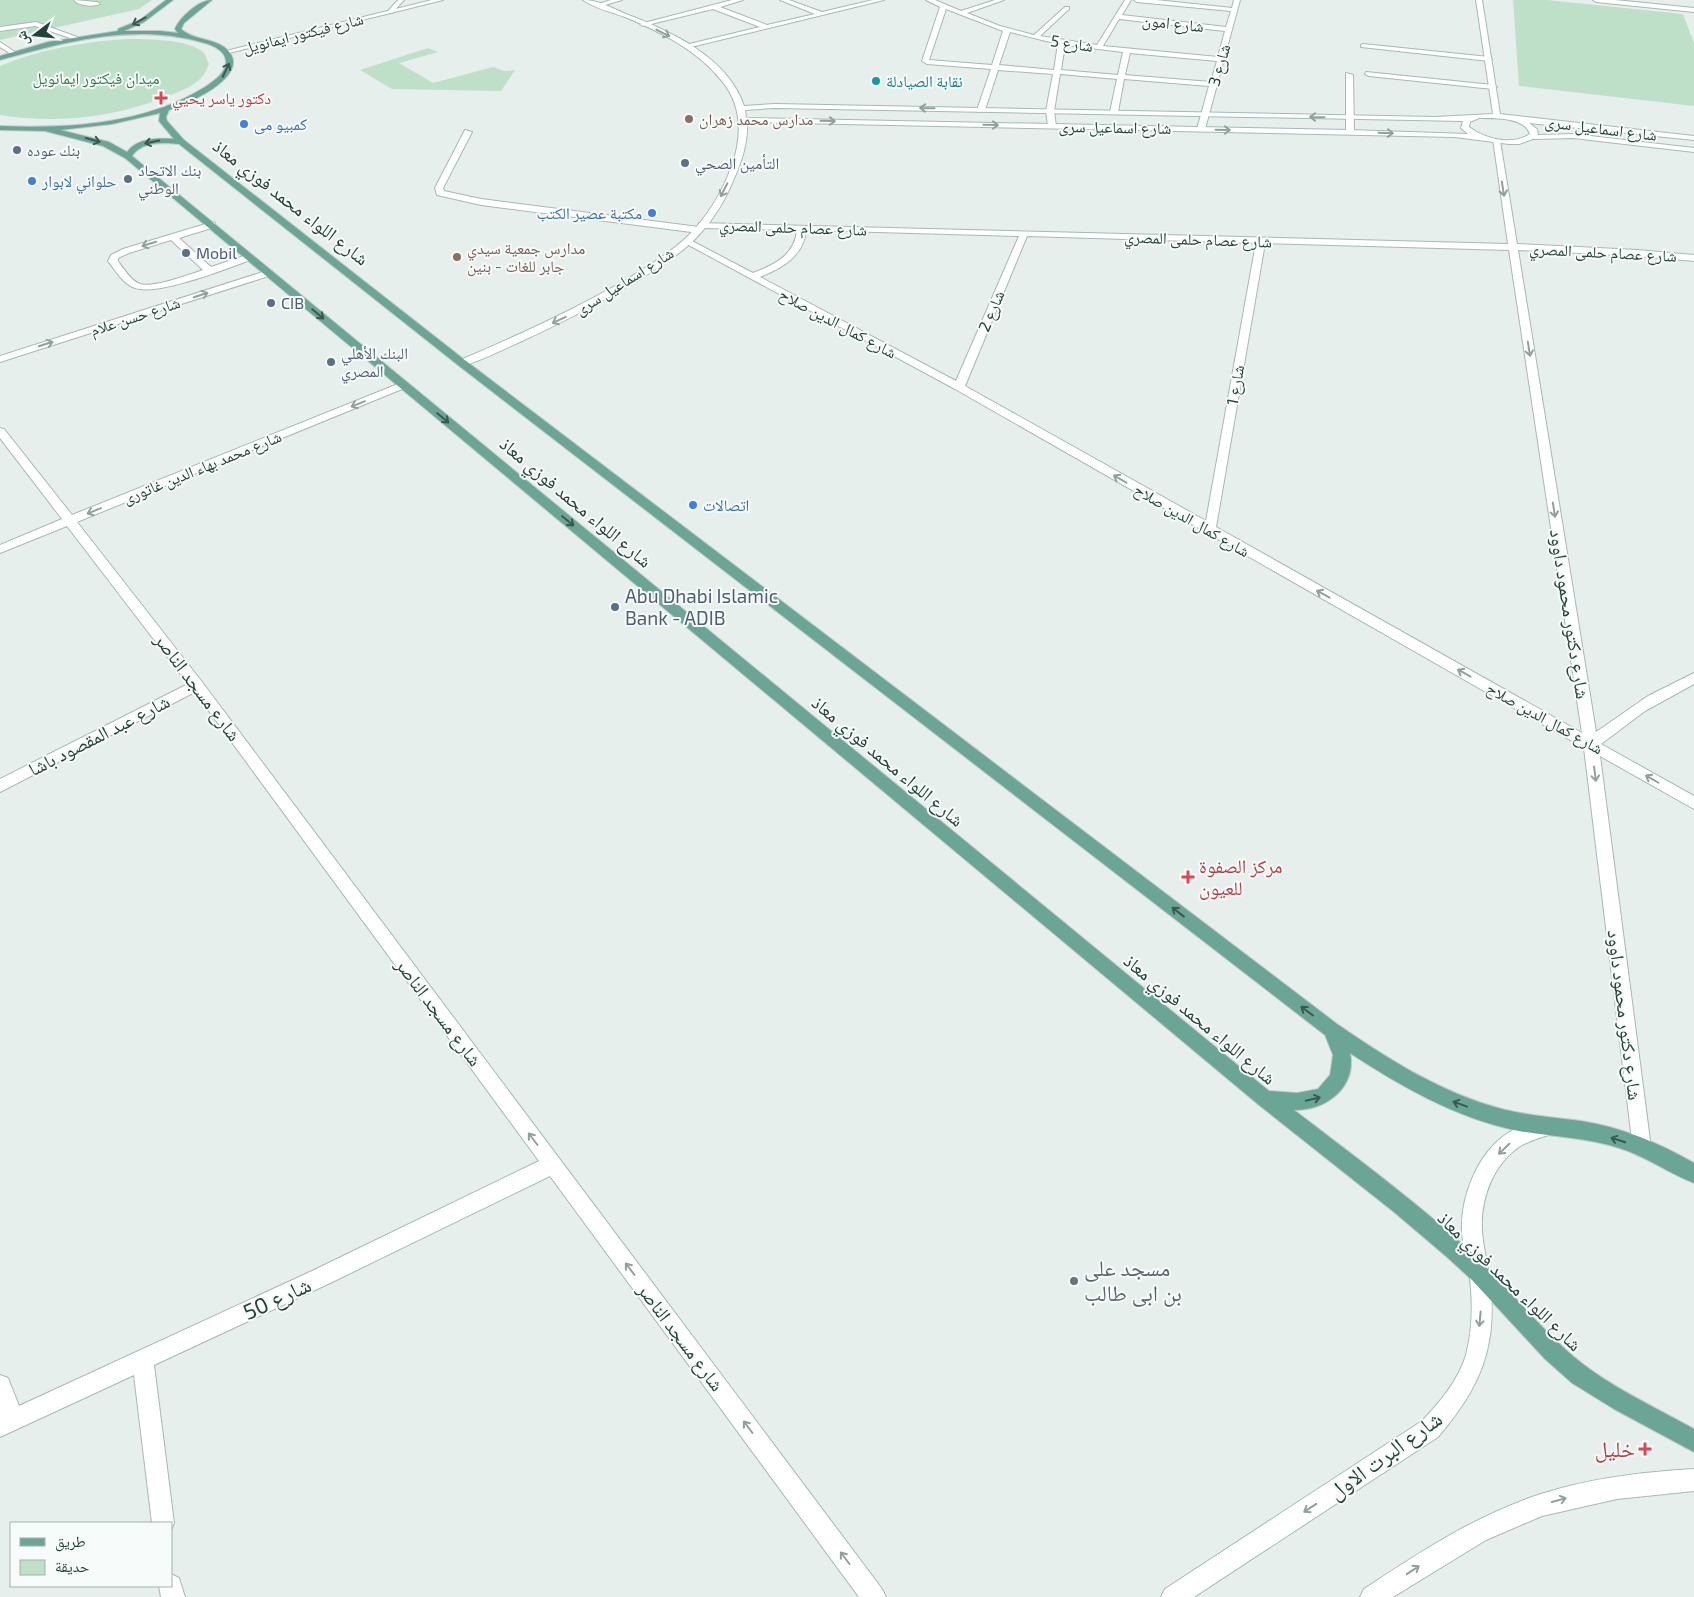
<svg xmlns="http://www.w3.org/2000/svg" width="1694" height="1597" font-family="'Exo 2','Noto Naskh Arabic',sans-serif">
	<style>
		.green { fill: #bfe0c8 }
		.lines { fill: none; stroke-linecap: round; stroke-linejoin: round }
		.lane-casing { stroke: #a8b8b2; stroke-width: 2 }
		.street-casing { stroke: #a8b8b2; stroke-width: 2 }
		.secondary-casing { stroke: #a4bbb3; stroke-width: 2 }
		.primary-casing { stroke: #c2cac8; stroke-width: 2 }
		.lane { fill: #fff; fill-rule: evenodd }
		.street { fill: #fff; fill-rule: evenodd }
		.secondary { fill: #fff; fill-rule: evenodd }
		.primary { fill: #6aa596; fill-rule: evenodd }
		.oneway { stroke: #365b51 }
		.oneway2 { stroke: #92a09c }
		.culture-dot { fill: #0f9aa8; stroke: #f7fbf9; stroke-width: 2 }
		.health-dot { fill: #e0444e; stroke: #f7fbf9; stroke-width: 2 }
		.education-dot { fill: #8d6e63; stroke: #f7fbf9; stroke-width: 2 }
		.shop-dot { fill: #3f7fe0; stroke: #f7fbf9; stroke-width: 2 }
		.service-dot { fill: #5c6f8a; stroke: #f7fbf9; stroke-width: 2 }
		.worship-dot { fill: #6b7280; stroke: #f7fbf9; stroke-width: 2 }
		.labels { text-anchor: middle; stroke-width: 4; stroke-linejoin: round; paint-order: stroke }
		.far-street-label { font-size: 16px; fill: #24423a; stroke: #f7fbf9 }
		.far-park-label { font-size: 16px; fill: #2d7a4b; stroke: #f7fbf9 }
		.far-culture-label { font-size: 16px; fill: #0d838f; stroke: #f7fbf9; text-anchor: start }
		.far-health-label { font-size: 16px; fill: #be3a42; stroke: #f7fbf9; text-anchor: start }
		.far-education-label { font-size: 16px; fill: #785e54; stroke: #f7fbf9; text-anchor: start }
		.far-shop-label { font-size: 16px; fill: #366cbe; stroke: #f7fbf9; text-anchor: start }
		.far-service-label { font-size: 16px; fill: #4e5e75; stroke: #f7fbf9; text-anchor: start }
		.street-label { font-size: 19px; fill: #24423a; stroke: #f7fbf9 }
		.service-label { font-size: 19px; fill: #4e5e75; stroke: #f7fbf9; text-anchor: start }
		.health-label { font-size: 19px; fill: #be3a42; stroke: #f7fbf9; text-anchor: start }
		.near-worship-label { font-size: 22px; fill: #5b616d; stroke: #f7fbf9; text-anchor: start }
		.near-street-label { font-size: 22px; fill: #24423a; stroke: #f7fbf9 }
		.near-health-label { font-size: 22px; fill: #be3a42; stroke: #f7fbf9; text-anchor: end }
	</style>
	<rect width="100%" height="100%" fill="#e6efeb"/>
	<path class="green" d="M 0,0 L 152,0 L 139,9 L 0,40 Z
		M 1513,0 L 1547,0 L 1683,14 L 1694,43 L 1694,106 L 1519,86 Z
		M 127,39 C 146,39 191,39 204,53 C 206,56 207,61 209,64 C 207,68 205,74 202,77 C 193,87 177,93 165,97 C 113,118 55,124 0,115 L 0,66 C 41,49 83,42 127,39 Z
		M 428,48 L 438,52 L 399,63 L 433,83 L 493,67 L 504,71 L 515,70 L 501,91 L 392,89 L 360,70 Z"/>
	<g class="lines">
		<defs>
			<path id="lane" d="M 74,0 L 97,2 L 100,4 C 94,7 78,6 74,0 Z
				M 36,22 L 77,37 L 78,38 L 73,39 L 35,26 L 0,31 L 0,27 Z
				M 0,42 L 15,52 L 15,54 L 11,54 L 0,47 Z
				M 212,222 L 215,223 L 215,227 L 179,238 L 211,267 L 250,254 L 255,257 L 253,259 C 228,268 159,296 135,288 C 124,285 115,270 108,261 L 111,255 L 123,249 ZM 171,240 L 203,270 C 188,275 154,288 140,284 C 131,281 123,268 118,261 L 118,258 L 129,253 Z"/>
			<path id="street" d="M 398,0 L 404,0 L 392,13 L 388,13 L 388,11 Z
				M 611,0 L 622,0 L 598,7 L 595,5 Z
				M 732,0 L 743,0 L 720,7 L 767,25 L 815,14 L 780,0 L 789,0 L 822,12 L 873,0 L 884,0 L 687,48 L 684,46 L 685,45 L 760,27 L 713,9 L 643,26 L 640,24 Z
				M 926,0 L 935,0 L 961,11 L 995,0 L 1004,0 L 967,13 L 1000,26 L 1034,35 L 1065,7 L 1069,7 L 1069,9 L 1040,36 L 1097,45 L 1125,0 L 1131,0 L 1122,15 L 1226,27 L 1231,11 L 1137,2 L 1134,0 L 1156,0 L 1232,8 L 1234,0 L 1240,0 L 1205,129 L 1201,131 L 1197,129 L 1209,86 L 1124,79 L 1118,112 L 1114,114 L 1110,112 L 1117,79 L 1060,74 L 1054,111 L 1056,126 L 1052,128 L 1048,126 L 1046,111 L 1053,74 L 998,70 L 985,110 L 978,112 L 977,110 L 991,69 L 927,64 L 922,61 L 940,7 ZM 946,9 L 1003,31 L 992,65 L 929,60 ZM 1119,19 L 1225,31 L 1218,57 L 1103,46 ZM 1010,32 L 1058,44 L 1054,70 L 999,65 ZM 1065,45 L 1123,52 L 1118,75 L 1061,70 ZM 1130,53 L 1140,54 L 1217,61 L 1211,82 L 1125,75 Z
				M 1593,0 L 1615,0 L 1694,8 L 1694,12 L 1596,2 Z
				M 1363,44 L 1489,57 L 1492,59 L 1489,61 L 1361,47 L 1361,45 Z
				M 1366,72 L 1493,85 L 1497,87 L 1493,89 L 1369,76 L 1365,74 Z
				M 1346,73 L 1353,75 L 1354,132 L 1350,134 L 1346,132 Z
				M 465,130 L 472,132 L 443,188 L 444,191 L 481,199 L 699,227 L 703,230 L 699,233 L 481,205 L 437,195 L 435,188 Z
				M 1493,139 L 1500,141 L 1517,244 L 1637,250 L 1694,255 L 1694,261 L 1637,256 L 1518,250 L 1596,732 L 1648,696 L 1694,673 L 1694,684 L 1645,711 L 1601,744 L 1694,796 L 1694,809 L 1600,756 L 1651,1148 L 1649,1154 L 1642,1157 L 1635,1154 L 1633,1148 L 1584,748 L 955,389 L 683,242 L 684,240 L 690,240 L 753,273 C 774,265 795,255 797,230 L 702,228 L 699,227 L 699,223 L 1508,244 ZM 806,230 L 1019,236 L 956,381 L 760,277 C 782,268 804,256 806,230 ZM 1027,236 L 1256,243 L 1206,521 L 965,386 ZM 1265,243 L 1509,250 L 1582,733 L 1216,527 Z
				M 269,270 L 272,271 L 272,275 L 0,362 L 0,356 Z
				M 403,382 L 408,385 L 407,387 L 77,522 L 202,682 L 882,1589 L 886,1597 L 859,1597 L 550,1176 L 326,1285 L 154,1365 L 174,1523 L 171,1531 L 171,1523 L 152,1523 L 134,1375 L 0,1437 L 0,1375 L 8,1378 L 19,1406 L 312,1271 L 539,1161 L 195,692 L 0,792 L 0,779 L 188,684 L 67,526 L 0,553 L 0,545 L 62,519 L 0,438 L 0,428 L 4,429 L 72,515 Z
				M 171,1574 L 179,1578 L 185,1597 L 161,1597 L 159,1586 L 171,1586 Z"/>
			<path id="secondary" d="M 432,0 L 443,0 L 225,54 L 222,52 Z
				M 583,0 C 598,0 612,8 626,14 C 670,31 728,57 744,106 L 775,104 L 1435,117 L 1493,114 L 1476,0 L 1482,0 L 1500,114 L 1694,136 L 1694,140 L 1529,123 L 1537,129 L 1538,135 L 1573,134 L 1694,148 L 1694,152 L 1573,138 L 1533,139 L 1519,144 L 1509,144 L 1455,137 L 747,122 C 748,140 743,158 736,174 C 727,197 715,218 698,236 C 681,254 659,267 637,281 C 600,303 561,323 522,341 C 510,346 468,368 458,365 L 457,363 L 458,361 C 517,336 574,310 629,278 C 651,264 674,251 693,231 C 712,210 727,183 735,156 C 742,129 740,103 722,81 C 697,50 661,32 625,17 C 611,12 594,8 583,0 ZM 775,108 L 1463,121 L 1461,128 L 1468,134 L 1350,130 L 746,118 L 745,110 ZM 1479,118 C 1494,118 1525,117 1530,134 C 1512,146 1485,139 1469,127 L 1470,122 Z
				M 1547,1118 L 1554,1121 L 1556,1127 L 1554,1133 C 1543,1137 1531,1140 1522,1145 C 1493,1163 1480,1199 1482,1231 C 1483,1248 1488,1264 1490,1280 C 1492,1300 1493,1321 1489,1341 C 1483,1378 1462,1409 1438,1437 L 1194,1597 L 1161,1597 L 1165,1589 L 1422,1421 C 1440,1402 1458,1381 1466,1355 C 1473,1328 1473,1298 1469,1271 C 1467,1259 1463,1246 1462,1233 C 1460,1198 1477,1153 1508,1133 C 1519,1126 1534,1123 1547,1118 Z
				M 1694,1469 L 1694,1491 L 1617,1499 L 1542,1516 L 1486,1540 L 1393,1597 L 1360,1597 L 1364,1589 C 1420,1552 1476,1515 1541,1494 C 1590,1478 1642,1472 1694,1469 Z"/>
			<path id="primary" d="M 166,0 L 173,0 L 144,22 L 124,31 L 160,31 L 178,33 L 175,29 C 180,17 199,0 212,0 L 184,23 L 181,29 C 193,40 211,38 224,47 C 258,73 188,104 169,110 L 166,117 L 167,121 L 184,140 L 466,361 L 1337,1024 C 1388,1059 1441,1093 1502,1109 C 1528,1116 1554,1117 1581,1121 C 1621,1127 1659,1143 1694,1163 L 1694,1183 C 1668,1173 1646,1156 1619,1148 C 1585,1137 1549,1137 1514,1130 C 1455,1117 1400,1086 1350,1053 C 1357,1087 1326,1111 1294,1110 C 1350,1153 1407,1195 1460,1242 C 1501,1278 1533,1322 1574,1357 C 1610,1387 1653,1406 1694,1429 L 1694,1452 L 1614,1409 L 1572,1383 L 1545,1359 L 1472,1280 L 1447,1257 L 1394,1212 L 1259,1105 L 125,158 L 103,146 L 45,131 L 0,130 L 0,126 C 69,129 146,124 205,87 C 214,81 226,73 226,62 C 226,50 210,44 201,42 C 132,23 66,42 0,60 L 0,56 L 48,42 L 118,31 L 118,29 L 140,20 ZM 160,113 L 159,121 L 174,139 C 158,138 137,138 127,152 L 109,142 L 60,130 L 112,124 ZM 167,143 L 179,144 L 458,365 L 1325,1035 L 1333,1055 L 1330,1075 L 1318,1089 L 1297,1093 L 1269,1091 L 132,156 C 140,144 154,143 167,143 Z"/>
		</defs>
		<use href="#lane" class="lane-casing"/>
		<use href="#street" class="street-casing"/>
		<use href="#secondary" class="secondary-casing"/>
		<use href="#primary" class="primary-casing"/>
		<use href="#lane" class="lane"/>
		<use href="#street" class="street"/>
		<use href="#secondary" class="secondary"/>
		<use href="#primary" class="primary"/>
	</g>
	<defs><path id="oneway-shaft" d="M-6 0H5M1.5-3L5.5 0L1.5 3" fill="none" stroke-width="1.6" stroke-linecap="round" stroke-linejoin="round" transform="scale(1.25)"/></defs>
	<g class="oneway">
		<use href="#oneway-shaft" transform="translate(139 21) rotate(151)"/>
		<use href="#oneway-shaft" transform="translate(226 70) rotate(-64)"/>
		<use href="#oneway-shaft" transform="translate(93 140) rotate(16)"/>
		<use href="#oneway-shaft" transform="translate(152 142) rotate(168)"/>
		<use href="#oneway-shaft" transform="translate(318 314) rotate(40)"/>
		<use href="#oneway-shaft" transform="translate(443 418) rotate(40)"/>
		<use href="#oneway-shaft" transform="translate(568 521) rotate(40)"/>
		<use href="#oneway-shaft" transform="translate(1178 912) rotate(-142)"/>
		<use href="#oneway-shaft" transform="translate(1307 1011) rotate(-143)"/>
		<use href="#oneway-shaft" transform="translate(1313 1099) rotate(-13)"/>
		<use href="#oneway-shaft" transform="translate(1460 1104) rotate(-160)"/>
		<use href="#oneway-shaft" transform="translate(1618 1140) rotate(-162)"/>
	</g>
	<g class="oneway2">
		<use href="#oneway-shaft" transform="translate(663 33) rotate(27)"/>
		<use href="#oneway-shaft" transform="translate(927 108) rotate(-179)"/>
		<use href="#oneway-shaft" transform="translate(1317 117) rotate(-179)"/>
		<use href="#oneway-shaft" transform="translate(828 121) rotate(1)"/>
		<use href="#oneway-shaft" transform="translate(991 125) rotate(1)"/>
		<use href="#oneway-shaft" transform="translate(1223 130) rotate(1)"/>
		<use href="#oneway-shaft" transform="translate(1386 133) rotate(2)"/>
		<use href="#oneway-shaft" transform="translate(1503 189) rotate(81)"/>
		<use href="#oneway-shaft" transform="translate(724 190) rotate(117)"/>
		<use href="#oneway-shaft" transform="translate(149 244) rotate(163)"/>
		<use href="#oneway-shaft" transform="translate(201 295) rotate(-18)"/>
		<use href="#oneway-shaft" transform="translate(559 320) rotate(155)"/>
		<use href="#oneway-shaft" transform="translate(46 344) rotate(-18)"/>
		<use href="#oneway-shaft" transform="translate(1529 349) rotate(81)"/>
		<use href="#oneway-shaft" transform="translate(358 404) rotate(158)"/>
		<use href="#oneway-shaft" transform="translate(1120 479) rotate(-150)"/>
		<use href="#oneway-shaft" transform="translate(1554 510) rotate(81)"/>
		<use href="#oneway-shaft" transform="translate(94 511) rotate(158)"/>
		<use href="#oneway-shaft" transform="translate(1323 594) rotate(-151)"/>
		<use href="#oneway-shaft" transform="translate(1464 673) rotate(-151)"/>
		<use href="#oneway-shaft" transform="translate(1595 774) rotate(83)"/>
		<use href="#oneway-shaft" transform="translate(1652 779) rotate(-150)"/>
		<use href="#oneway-shaft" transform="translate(533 1139) rotate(-127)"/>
		<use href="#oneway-shaft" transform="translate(1504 1149) rotate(136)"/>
		<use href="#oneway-shaft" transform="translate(630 1269) rotate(-127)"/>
		<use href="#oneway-shaft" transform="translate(1480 1319) rotate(95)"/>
		<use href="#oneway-shaft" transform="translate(748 1427) rotate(-127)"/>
		<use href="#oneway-shaft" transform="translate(1559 1500) rotate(-15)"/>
		<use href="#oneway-shaft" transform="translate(1310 1508) rotate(147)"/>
		<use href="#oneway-shaft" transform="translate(845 1558) rotate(-127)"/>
		<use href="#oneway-shaft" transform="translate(1413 1570) rotate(-33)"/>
	</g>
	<circle class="culture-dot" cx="876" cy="81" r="5"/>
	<g class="health-dot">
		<path d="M158.5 90.5h5v5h5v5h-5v5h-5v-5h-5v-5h5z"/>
		<path d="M1185.5 869.5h5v5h5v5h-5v5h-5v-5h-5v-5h5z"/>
		<path d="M1642.5 1441.5h5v5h5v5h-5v5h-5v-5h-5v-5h5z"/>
	</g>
	<g class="education-dot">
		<circle cx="689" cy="119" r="5"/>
		<circle cx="457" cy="257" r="5"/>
	</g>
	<g class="shop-dot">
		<circle cx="244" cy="124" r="5"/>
		<circle cx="32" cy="181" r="5"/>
		<circle cx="652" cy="213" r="5"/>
		<circle cx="693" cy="505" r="5"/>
	</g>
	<g class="service-dot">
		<circle cx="17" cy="150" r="5"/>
		<circle cx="685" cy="163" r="5"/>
		<circle cx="128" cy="179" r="5"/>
		<circle cx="186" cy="253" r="5"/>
		<circle cx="271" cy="303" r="5"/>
		<circle cx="331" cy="362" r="5"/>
		<circle cx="615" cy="607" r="5"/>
	</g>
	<circle class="worship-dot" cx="1074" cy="1281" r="5"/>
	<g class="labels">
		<g class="far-street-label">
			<text transform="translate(1173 23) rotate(6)" y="6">شارع امون</text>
			<text transform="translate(303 33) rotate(-14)" y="6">شارع فيكتور ايمانويل</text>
			<text transform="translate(1072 43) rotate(8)" y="6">شارع 5</text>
			<text transform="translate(1219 65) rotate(-74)" y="6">شارع 3</text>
			<text transform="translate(1115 127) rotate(1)" y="6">شارع اسماعيل سرى</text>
			<text transform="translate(1601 128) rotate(7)" y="6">شارع اسماعيل سرى</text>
			<text transform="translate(793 227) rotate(2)" y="6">شارع عصام حلمى المصري</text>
			<text transform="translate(1198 239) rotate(2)" y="6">شارع عصام حلمى المصري</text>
			<text transform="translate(1603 252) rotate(3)" y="6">شارع عصام حلمى المصري</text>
			<text transform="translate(624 281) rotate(-32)" y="6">شارع اسماعيل سرى</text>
			<text transform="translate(991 311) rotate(-67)" y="6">شارع 2</text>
			<text transform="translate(135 316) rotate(-18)" y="6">شارع حسن علام</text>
			<text transform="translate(838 323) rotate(28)" y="6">شارع كمال الدين صلاح</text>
			<text transform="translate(1235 385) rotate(-80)" y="6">شارع 1</text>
			<text transform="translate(202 467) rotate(-22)" y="6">شارع محمد بهاء الدين غاتورى</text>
			<text transform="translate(1192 520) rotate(30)" y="6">شارع كمال الدين صلاح</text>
			<text transform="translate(1545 718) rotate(29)" y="6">شارع كمال الدين صلاح</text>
		</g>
		<g class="far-park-label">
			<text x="96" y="84">ميدان فيكتور ايمانويل</text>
		</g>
		<g class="far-culture-label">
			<text x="886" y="87">نقابة الصيادلة</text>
		</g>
		<g class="far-health-label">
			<text x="172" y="104">دكتور ياسر يحيي</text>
		</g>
		<g class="far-education-label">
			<text x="699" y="125">مدارس محمد زهران</text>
			<text x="467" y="254">مدارس جمعية سيدي<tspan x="467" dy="18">جابر للغات - بنين</tspan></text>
		</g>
		<g class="far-shop-label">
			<text x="254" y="130">كمبيو مى</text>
			<text x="42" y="187">حلواني لابوار</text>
			<text x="642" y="219" text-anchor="end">مكتبة عصير الكتب</text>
			<text x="703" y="511">اتصالات</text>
		</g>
		<g class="far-service-label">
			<text x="27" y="156">بنك عوده</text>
			<text x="695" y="169">التأمين الصحي</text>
			<text x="138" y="176">بنك الاتحاد<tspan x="138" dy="18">الوطني</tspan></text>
			<text x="196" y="259">Mobil</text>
			<text x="281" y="309">CIB</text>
			<text x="341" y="359">البنك الأهلي<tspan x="341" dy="18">المصري</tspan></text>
		</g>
		<g class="street-label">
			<text transform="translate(291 202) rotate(38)" y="7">شارع اللواء محمد فوزي معاذ</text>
			<text transform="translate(576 502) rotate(40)" y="7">شارع اللواء محمد فوزي معاذ</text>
			<text transform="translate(1570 614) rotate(81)" y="7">شارع دكتور محمود داوود</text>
			<text transform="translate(198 687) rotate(53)" y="7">شارع مسجد الناصر</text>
			<text transform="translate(99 735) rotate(-27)" y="7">شارع عبد المقصود باشا</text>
			<text transform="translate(888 761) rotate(40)" y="7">شارع اللواء محمد فوزي معاذ</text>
			<text transform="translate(439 1012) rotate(53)" y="7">شارع مسجد الناصر</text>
			<text transform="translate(1625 1015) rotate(83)" y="7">شارع دكتور محمود داوود</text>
			<text transform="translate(1200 1019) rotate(40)" y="7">شارع اللواء محمد فوزي معاذ</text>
			<text transform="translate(1510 1281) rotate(44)" y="7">شارع اللواء محمد فوزي معاذ</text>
			<text transform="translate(681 1337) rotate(53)" y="7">شارع مسجد الناصر</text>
		</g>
		<g class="service-label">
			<text x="625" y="603">Abu Dhabi Islamic<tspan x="625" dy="22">Bank - ADIB</tspan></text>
		</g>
		<g class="health-label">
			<text x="1199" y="873">مركز الصفوة<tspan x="1199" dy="22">للعيون</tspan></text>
		</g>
		<g class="near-worship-label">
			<text x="1084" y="1276">مسجد على<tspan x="1084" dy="25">بن ابى طالب</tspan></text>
		</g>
		<g class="near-street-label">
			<text transform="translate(277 1298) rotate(-25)" y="8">شارع 50</text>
			<text transform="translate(1385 1455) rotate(-36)" y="8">شارع البرت الاول</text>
		</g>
		<g class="near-health-label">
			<text x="1635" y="1457">خليل</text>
		</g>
	</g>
	<rect x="10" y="1522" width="162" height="65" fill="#f7fbf9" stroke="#a3b1ad"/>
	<rect x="20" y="1538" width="25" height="8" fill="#6aa596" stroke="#a3b1ad"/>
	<text x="55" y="1547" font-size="15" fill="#24423a">طريق</text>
	<rect x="20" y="1560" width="25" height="15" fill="#bfe0c8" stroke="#a3b1ad"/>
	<text x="55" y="1572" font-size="15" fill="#24423a">حديقة</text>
	<g transform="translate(35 35) rotate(254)" stroke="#f7fbf9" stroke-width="4" paint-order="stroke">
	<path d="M0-4L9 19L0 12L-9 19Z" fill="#24423a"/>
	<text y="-8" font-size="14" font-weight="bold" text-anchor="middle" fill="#24423a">ش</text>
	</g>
</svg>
